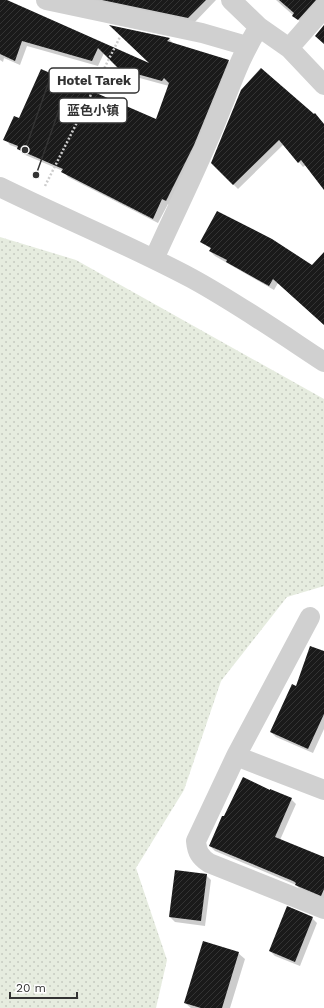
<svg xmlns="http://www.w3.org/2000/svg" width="324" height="1008" font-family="'Work Sans','Noto Sans SC',sans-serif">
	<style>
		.grass { fill: url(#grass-dots) }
		.shadow { fill: #0003 }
		.building { fill: url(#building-hatch) }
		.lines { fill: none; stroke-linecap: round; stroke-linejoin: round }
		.path { stroke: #cdcdcd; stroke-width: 2.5; stroke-dasharray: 2 2; stroke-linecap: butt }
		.street { stroke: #d0d0d0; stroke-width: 20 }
		.leader { fill: none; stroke: #333; stroke-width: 1.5 }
		.callout-dot { fill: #333; stroke: #fff; stroke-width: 1.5 }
		.callout { fill: #fff; stroke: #333; stroke-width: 1.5 }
		.callout-label { font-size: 13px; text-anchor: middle; font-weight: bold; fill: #333 }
	</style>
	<defs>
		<pattern id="grass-dots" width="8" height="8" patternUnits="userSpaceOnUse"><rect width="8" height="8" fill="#e6ecdf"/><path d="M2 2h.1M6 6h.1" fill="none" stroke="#c6cbc0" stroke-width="1.8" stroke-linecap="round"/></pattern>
		<pattern id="building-hatch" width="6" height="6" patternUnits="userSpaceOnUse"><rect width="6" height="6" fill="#1a1a1a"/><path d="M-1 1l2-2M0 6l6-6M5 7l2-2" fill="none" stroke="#333"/></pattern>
	</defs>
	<rect width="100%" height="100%" fill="#fff"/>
	<path class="grass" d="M 0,237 L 76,260 L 324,399 L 324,586 L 287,597 L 221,681 L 184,790 L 136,868 L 167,960 L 156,1008 L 0,1008 Z"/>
	<path class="shadow" d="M 0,0 L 5,0 L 153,66 L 112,27 L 169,39 L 175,45 L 228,61 L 233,66 L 171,206 L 168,204 L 158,223 L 68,177 L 63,171 L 23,154 L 18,148 L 10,145 L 5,139 L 20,119 L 157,121 L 169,86 L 125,74 L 104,53 L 98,66 L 27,46 L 20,65 L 4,58 L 3,62 L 0,60 Z
		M 85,0 L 216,0 L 194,23 Z
		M 276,0 L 324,0 L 304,25 Z
		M 324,124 L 324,188 L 306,165 L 303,167 L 284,144 L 238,189 L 212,163 Z
		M 202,242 L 312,266 L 324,253 L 324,325 L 278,283 L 274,290 L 215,256 L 210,251 L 211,249 Z
		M 324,652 L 324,729 L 313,753 L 276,737 L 271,732 L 297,687 Z
		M 270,791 L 291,799 L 296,804 L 280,840 L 324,858 L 324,899 L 301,890 L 296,885 L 215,851 L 210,846 Z
		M 206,875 L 211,880 L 205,926 L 175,922 L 170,917 Z
		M 312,918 L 317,923 L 300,966 L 275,956 L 270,951 Z
		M 238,953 L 245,959 L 230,1008 L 191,1008 L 185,1003 Z"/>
	<path class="building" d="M 0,0 L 7,0 L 149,63 L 109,25 L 170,38 L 167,41 L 229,60 L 194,145 L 166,201 L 162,199 L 153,219 L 61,172 L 63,169 L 17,149 L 18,146 L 3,140 L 14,116 L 19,118 L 41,69 L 156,119 L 169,83 L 164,78 L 162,81 L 119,69 L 98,48 L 92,61 L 22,41 L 15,61 L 0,54 Z
		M 102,0 L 206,0 L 188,18 Z
		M 279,0 L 316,0 L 298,20 L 292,16 L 294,13 Z
		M 324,25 L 324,44 L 315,36 Z
		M 261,68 L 314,114 L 315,113 L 324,124 L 324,190 L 301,160 L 298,163 L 279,140 L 233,185 L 211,163 L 241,90 Z
		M 217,211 L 272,239 L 312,265 L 324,252 L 324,325 L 273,279 L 269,286 L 226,262 L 227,260 L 209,251 L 211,248 L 200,242 Z
		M 310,646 L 324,651 L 324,714 L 308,749 L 270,732 L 292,684 L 296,686 Z
		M 243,777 L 270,790 L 270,789 L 292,798 L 275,837 L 324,857 L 324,889 L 321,896 L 295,885 L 296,883 L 293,881 L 209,846 L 222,816 L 224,816 Z
		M 175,870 L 207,874 L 201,921 L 169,917 Z
		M 287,906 L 313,917 L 295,962 L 269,951 Z
		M 203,941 L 239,952 L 222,1008 L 201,1008 L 184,1003 Z"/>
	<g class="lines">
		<path class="path" d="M 45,186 L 120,37"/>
		<path class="street" d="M 46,0 L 202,33 L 247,46
			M 231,0 L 259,27 L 289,48 L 324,85
			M 289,48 L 324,8
			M 0,187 C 63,218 129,245 191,278 C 237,303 280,333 324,362
			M 154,259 C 175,212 198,167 217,119 C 230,88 240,56 259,27
			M 310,617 L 236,756 L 324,790
			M 236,756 L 196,841 C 197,852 200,857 209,863 L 324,909"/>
	</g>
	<path class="leader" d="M25 150L49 81M36 175L59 110"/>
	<g class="callout-dot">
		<circle cx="25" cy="150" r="4"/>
		<circle cx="36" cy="175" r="4"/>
	</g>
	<g class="callout">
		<rect x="49" y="68" width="90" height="25" rx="4"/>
		<rect x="59" y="98" width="68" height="25" rx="4"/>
	</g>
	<g class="callout-label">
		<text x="94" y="85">Hotel Tarek</text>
		<text x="93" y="115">蓝色小镇</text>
	</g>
	<path d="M10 992v6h67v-6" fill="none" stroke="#333333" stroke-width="2"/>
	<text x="16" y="992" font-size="12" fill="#333333" stroke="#ffffff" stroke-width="3" paint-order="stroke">20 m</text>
</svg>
